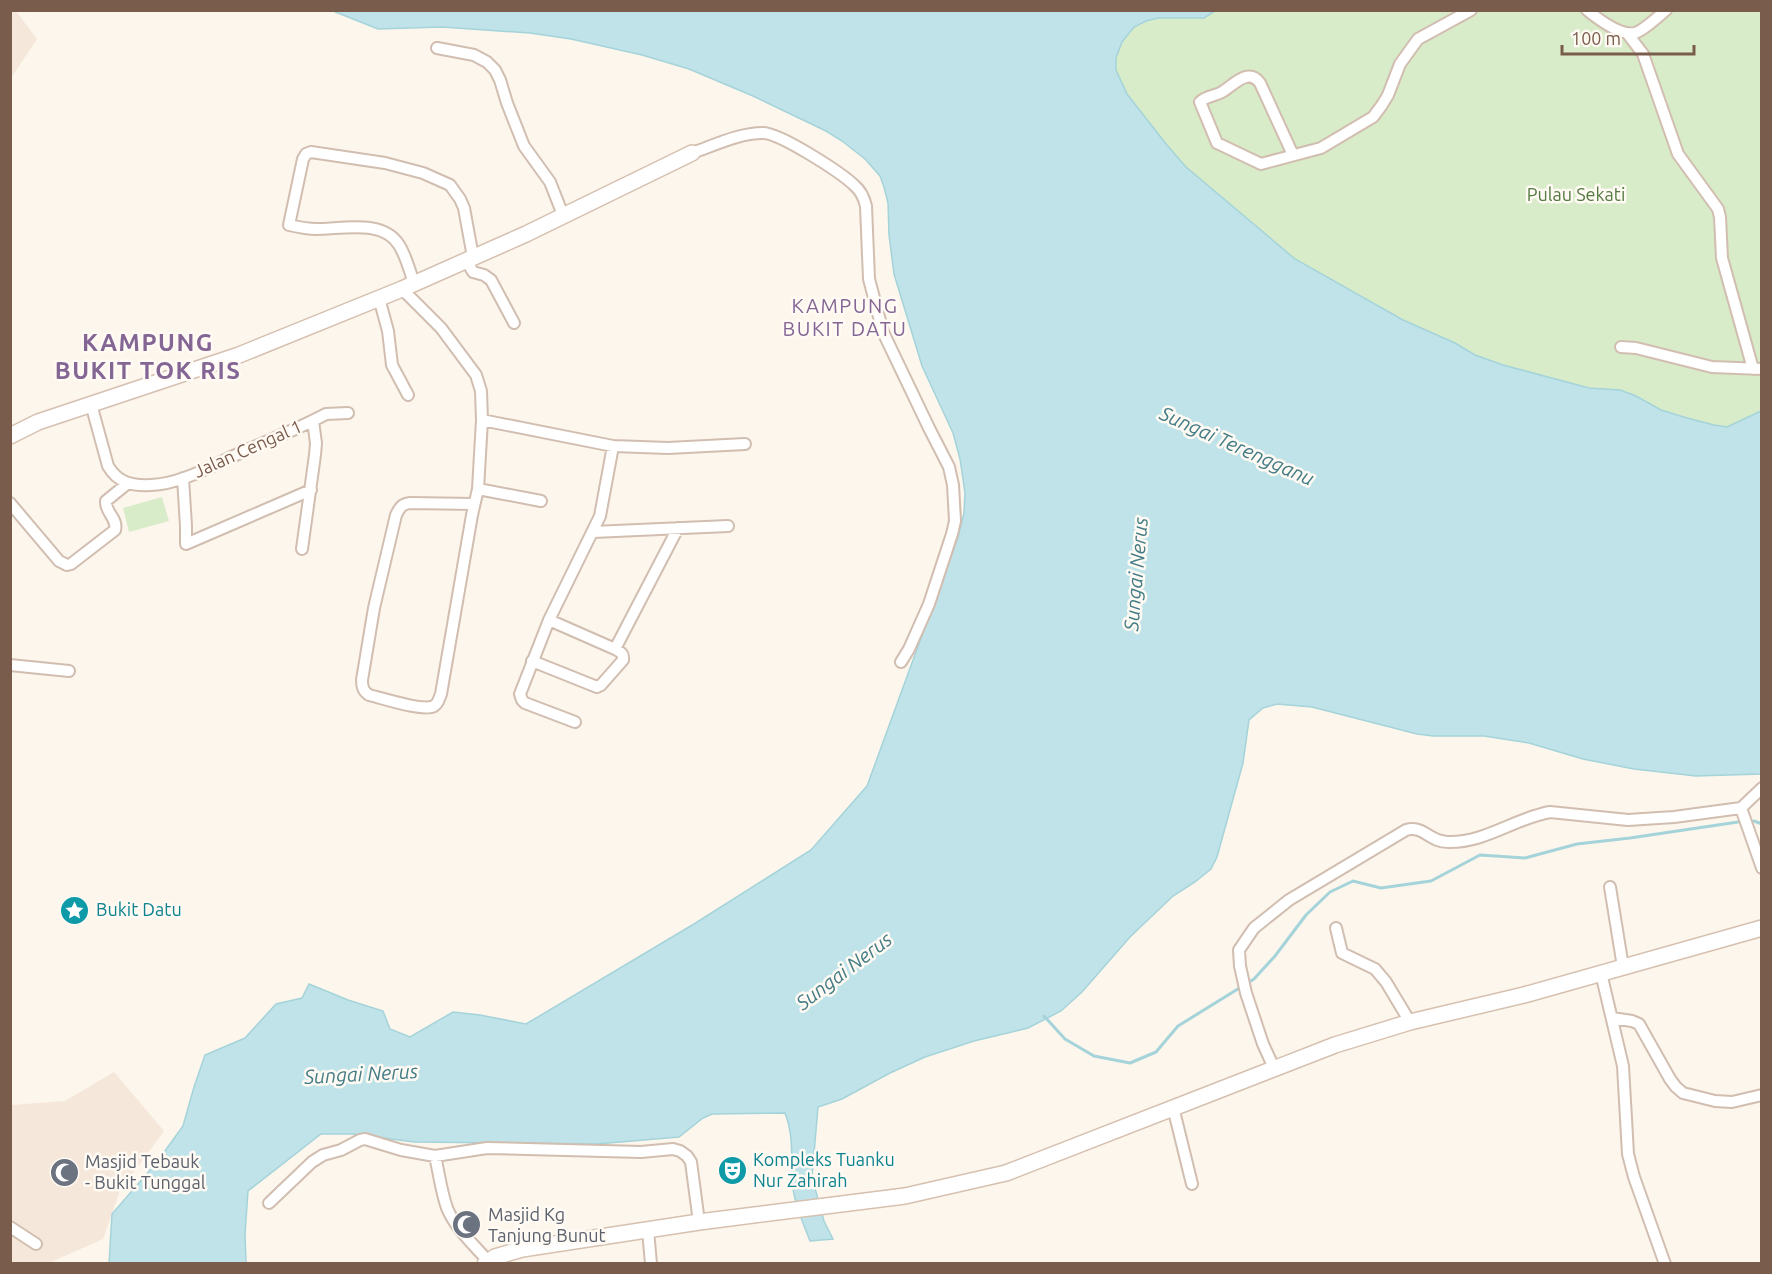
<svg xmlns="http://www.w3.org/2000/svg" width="1772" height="1274" font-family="Ubuntu,sans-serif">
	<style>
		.residential { fill: #f5e8da }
		.green { fill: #d8ecc9 }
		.water { fill: #bfe3e8; stroke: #a5d3da; stroke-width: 1.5 }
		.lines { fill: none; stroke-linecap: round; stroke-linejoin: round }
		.stream { stroke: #a5d3da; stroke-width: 3 }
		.street-casing { stroke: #d1beb0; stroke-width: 14 }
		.secondary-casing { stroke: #d6c0b0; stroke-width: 18 }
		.street { stroke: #fff; stroke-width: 10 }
		.secondary { stroke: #fff; stroke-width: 15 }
		.labels { text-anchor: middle; stroke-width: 5; stroke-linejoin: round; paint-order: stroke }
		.park-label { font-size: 18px; fill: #537a41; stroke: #fffaf3 }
		.street-label { font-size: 18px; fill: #7a5c4d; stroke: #fffaf3 }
		.culture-label { font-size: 18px; fill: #0d838f; stroke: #fffaf3; text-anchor: start }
		.worship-label { font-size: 18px; fill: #5b616d; stroke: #fffaf3; text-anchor: start }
		.neighbourhood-label { font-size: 20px; letter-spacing: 1.5px; fill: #846695; stroke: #fffaf3 }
		.water-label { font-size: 20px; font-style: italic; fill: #437c86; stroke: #fffaf3 }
		.district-label { font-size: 24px; font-weight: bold; letter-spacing: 1.5px; fill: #846695; stroke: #fffaf3 }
	</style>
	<rect width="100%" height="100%" fill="#fdf6ec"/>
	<path class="residential" d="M 11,10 L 16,11 L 37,39 L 11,78 Z
		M 114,1072 L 164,1131 L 120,1191 L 103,1239 L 49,1263 L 11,1264 L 11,1105 L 65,1101 Z"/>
	<path class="green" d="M 1215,11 L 1761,11 L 1761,411 L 1727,427 L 1714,425 L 1687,418 L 1661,410 L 1636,396 L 1620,390 L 1589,388 L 1503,365 L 1475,355 L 1455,343 L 1403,320 L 1295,259 L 1186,167 L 1166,144 L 1127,94 L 1116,70 L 1116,58 L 1122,42 L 1134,27 L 1146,21 L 1158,18 L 1204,18 Z
		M 162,497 L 169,521 L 129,532 L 123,508 Z"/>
	<path class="water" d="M 333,11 L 1215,11 L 1204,18 L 1158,18 L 1146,21 L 1134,27 L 1122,42 L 1116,58 L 1116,70 L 1127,94 L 1166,144 L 1186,167 L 1295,259 L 1403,320 L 1455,343 L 1475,355 L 1503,365 L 1589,388 L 1620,390 L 1636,396 L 1661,410 L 1687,418 L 1714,425 L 1727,427 L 1761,411 L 1761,774 L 1696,776 L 1634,769 L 1583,759 L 1529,743 L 1484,736 L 1433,736 L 1417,734 L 1312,707 L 1277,704 L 1263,708 L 1249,720 L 1243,763 L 1217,857 L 1211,869 L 1195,882 L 1173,896 L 1130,937 L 1082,992 L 1061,1011 L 1028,1028 L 974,1041 L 925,1057 L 890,1073 L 842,1099 L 818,1107 L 812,1177 L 824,1221 L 833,1239 L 810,1241 C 804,1225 794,1204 793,1187 C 790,1161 795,1139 785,1113 L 712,1114 L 703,1118 L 679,1137 L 597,1144 L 414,1142 L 353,1134 L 321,1134 L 248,1191 L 245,1234 L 246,1263 L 109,1264 L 112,1214 L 157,1162 L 183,1126 L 194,1087 L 205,1055 L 245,1038 L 276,1004 L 302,998 L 309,984 L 348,1000 L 383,1011 L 390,1029 L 410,1037 L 453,1012 L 480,1015 L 526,1024 L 694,924 L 811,850 L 867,786 L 958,537 L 964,513 L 965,493 L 960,459 L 953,433 L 922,366 L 894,274 L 889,235 L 888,203 L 884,187 L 880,176 L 865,159 L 842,141 L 826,131 L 753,96 L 689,69 L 642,55 L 571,39 L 530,33 L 442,27 L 378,29 Z"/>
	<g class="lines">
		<path class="stream" d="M 1754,821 L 1762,824
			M 1044,1016 L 1065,1039 L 1094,1056 L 1130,1063 L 1156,1052 L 1178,1026 L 1254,979 L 1275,956 L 1306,915 L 1330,892 L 1353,881 L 1381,888 L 1431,881 L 1480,855 L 1525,858 L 1577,844 L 1630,838 L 1738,822"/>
		<defs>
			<path id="street" d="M 1587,10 C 1598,19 1620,36 1635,33 C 1643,31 1659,16 1666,10
				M 1627,33 L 1643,54 L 1678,154 L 1718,209 L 1720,217 L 1722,258 L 1753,369
				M 437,48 L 474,55 L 487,62 L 495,70 L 500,80 L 507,103 L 524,146 L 550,182 L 563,215
				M 692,153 C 715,145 739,133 763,133 C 780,133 842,173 855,186 C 861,191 864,198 866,206 L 869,279 L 883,332 L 929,428 L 949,467 L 953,485 L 955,521 L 952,534 L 929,604 L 909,649 L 901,662
				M 1293,155 L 1260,83 C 1248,67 1234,85 1222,92 C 1215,96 1206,96 1200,102 L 1217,143 L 1261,164 L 1321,148 L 1373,117 L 1382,105 L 1388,95 L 1400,64 L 1418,39 L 1471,10
				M 466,260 L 473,272 L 484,275 L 491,280 L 514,323
				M 414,284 C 410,271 406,256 399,245 C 383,219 342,229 316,229 C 307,229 298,227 289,225 L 303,159 L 306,154 L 311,152 L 385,163 L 423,173 L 450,185 L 460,199 L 464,208 L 473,257
				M 402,289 L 441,328 L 476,375 L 481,391 L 482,420 L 478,489 L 472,515 L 441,694 C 439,698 439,703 434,706 C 423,712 382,698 369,695 C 363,691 362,687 362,680 L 374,608 L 396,515 C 400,507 402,504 410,503 L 474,504
				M 379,298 L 388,331 L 392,365 L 408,395
				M 1621,347 L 1636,348 L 1712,367 L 1762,369
				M 91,404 L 108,466 C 118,483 132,486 151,485 C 181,484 211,466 238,454 C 267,441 298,429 326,414 L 348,413
				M 482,420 L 613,446 L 668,448 L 745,444
				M 183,478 L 186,526 L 186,544 L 311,490
				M 478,489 L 541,501
				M 10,503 L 59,561 L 67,565 L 71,564 L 115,530 C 118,518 105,513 106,501 L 128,483
				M 593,532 L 728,526
				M 302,549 L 315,455 L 316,443 L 313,421
				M 615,649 L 678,528
				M 532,661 L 597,687 L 601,685 L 623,660 C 624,653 620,652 615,649 L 549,620
				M 10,665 L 69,671
				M 575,722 L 525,703 L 522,700 L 520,694 L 549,620 L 600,516 L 613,446
				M 1741,808 L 1762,868
				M 1610,887 L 1623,967
				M 1336,928 L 1342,953 L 1375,969 L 1386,982 L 1410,1022
				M 1601,973 L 1623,1066 L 1628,1154 L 1634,1177 L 1665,1264
				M 1612,1018 L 1632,1021 L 1639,1024 L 1670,1079 L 1676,1087 L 1683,1093 L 1715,1101 L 1732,1102 L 1762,1095
				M 1274,1068 L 1263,1044 L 1246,993 L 1240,966 L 1239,950 L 1254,928 L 1289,900 L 1406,830 C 1424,825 1429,842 1448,842 C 1485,843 1515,818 1550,812 L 1628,820 L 1674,817 L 1741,808 L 1762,788
				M 1173,1107 L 1192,1184
				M 435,1156 C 439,1173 441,1191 447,1208 C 455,1228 474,1245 488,1261
				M 269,1203 L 312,1162 L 323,1155 L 341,1150 L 360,1140 L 365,1139 L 401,1150 L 435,1156 L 487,1148 L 641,1152 L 673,1149 L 680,1151 L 687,1156 L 691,1162 L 699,1222
				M 10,1227 L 36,1244
				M 648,1230 L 651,1264"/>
			<path id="secondary" d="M 10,436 L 38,422 L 239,355 L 402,289 L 526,234 L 692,153
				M 485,1264 L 495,1257 L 522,1249 L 699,1222 L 905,1196 L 1006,1173 L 1335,1045 L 1410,1022 L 1524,995 L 1762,928"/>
		</defs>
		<use href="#street" class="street-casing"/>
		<use href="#secondary" class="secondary-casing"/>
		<use href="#street" class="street"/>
		<use href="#secondary" class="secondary"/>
	</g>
	<defs>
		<symbol id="sight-disc" viewBox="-11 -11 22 22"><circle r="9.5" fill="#0f9aa8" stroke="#fffaf3"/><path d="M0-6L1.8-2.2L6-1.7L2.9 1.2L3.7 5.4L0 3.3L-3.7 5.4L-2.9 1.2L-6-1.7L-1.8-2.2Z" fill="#fff"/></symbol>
		<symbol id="theatre-disc" viewBox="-11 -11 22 22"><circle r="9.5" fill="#0f9aa8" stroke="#fffaf3"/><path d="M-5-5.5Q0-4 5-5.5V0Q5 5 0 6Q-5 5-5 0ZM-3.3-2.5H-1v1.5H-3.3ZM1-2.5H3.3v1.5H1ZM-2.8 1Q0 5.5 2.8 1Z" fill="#fff"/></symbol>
		<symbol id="mosque-disc" viewBox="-11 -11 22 22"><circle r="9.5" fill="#6b7280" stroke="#fffaf3"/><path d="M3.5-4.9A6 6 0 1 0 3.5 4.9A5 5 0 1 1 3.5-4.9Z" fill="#fff"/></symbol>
	</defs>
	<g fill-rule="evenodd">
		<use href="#sight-disc" x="58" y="894" width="33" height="33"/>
		<use href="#theatre-disc" x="716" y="1154" width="33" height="33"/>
		<use href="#mosque-disc" x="48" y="1156" width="33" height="33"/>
		<use href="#mosque-disc" x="450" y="1208" width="33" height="33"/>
	</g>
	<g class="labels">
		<g class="park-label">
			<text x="1576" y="201">Pulau Sekati</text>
		</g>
		<g class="street-label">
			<text transform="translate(248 449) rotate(-24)" y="6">Jalan Cengal 1</text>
		</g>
		<g class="culture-label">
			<text x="96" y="916">Bukit Datu</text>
			<text x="753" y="1166">Kompleks Tuanku<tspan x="753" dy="21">Nur Zahirah</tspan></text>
		</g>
		<g class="worship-label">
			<text x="85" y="1168">Masjid Tebauk<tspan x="85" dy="21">- Bukit Tunggal</tspan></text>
			<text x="488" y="1221">Masjid Kg<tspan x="488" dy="21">Tanjung Bunut</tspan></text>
		</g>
		<g class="neighbourhood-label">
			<text x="845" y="313">KAMPUNG<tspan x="845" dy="23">BUKIT DATU</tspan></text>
		</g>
		<g class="water-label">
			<text transform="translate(1237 446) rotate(24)" y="7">Sungai Terengganu</text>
			<text transform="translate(1136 574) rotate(-85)" y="7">Sungai Nerus</text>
			<text transform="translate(844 971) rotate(-37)" y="7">Sungai Nerus</text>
			<text transform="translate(361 1074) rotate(-3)" y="7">Sungai Nerus</text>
		</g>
		<g class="district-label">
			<text x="148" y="351">KAMPUNG<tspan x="148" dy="28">BUKIT TOK RIS</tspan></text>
		</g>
	</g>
	<rect width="1772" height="1274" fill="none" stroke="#7a5c4d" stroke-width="24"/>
	<path d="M1562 45v9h132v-9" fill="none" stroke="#7a5c4d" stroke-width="3"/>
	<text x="1571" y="45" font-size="18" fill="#7a5c4d" stroke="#fffaf3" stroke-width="4.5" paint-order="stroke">100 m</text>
</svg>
